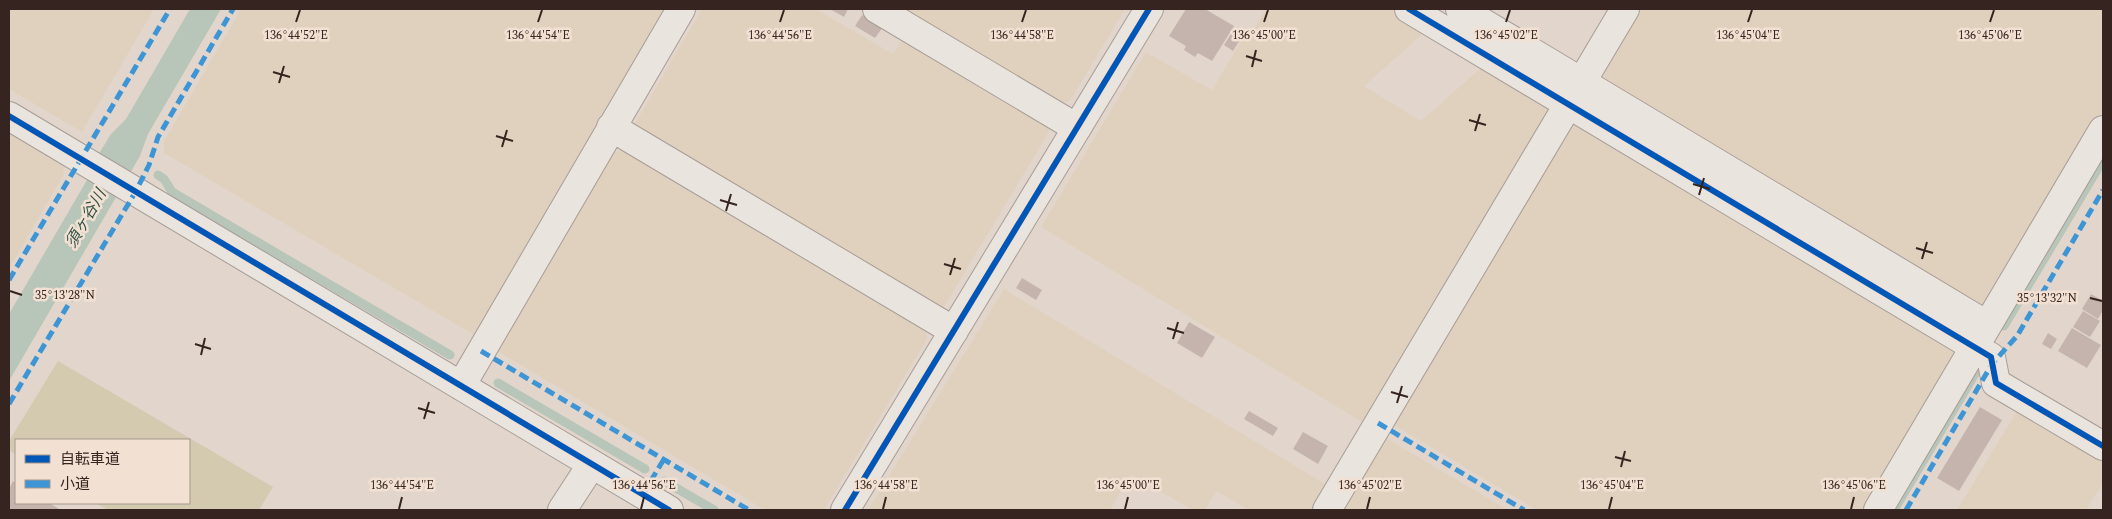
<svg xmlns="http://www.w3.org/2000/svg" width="2112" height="519" font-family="Spectral,'Noto Sans JP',serif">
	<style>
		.farmland { fill: #e0d1be }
		.green { fill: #d3cab0 }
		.water { fill: #b8c5b9 }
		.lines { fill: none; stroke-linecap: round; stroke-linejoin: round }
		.stream { stroke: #b8c5b9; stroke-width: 9 }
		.building { fill: #c5b4ad }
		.street-casing { stroke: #a79c96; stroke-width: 30 }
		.street { stroke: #eae4de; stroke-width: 28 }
		.quiet { stroke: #3e95d5; stroke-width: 5; stroke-dasharray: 10 5; stroke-linecap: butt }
		.cycleway-casing { stroke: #f2e1d3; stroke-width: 9 }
		.cycleway { stroke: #0057b8; stroke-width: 6 }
		.ticks { fill: none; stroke: #35241f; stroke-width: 2 }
		.labels { text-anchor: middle; stroke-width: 5; stroke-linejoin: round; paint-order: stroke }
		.water-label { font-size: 16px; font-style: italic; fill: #2f5348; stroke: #f2e1d3 }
		.ticks-label { font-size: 12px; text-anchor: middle; fill: #35241f; stroke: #f2e1d3; stroke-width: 5; stroke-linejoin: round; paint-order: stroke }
	</style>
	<rect width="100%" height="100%" fill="#e2d6cc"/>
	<path class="farmland" d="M 9,9 L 154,9 L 82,132 L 9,89 Z
		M 241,9 L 666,9 L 476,336 L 164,153 L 164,141 Z
		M 702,9 L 816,9 L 893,54 L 904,37 L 1045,120 L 1049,132 L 944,307 L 934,310 L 634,125 Z
		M 894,9 L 1125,9 L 1070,101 L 1056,105 Z
		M 1266,9 L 1390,9 L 1426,31 L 1364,86 L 1421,121 L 1483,66 L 1550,106 L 1552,116 L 1367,425 L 1041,227 L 1146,52 L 1212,90 L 1247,31 L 1251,34 Z
		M 1638,9 L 2103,9 L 2103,110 L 1987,306 L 1974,308 L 1595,82 Z
		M 1576,122 L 1962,350 L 1868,510 L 1537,510 L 1392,424 L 1568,124 Z
		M 9,129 L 64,162 L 63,176 L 9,269 Z
		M 630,149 L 925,324 L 927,339 L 824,510 L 765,510 L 497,351 L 613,152 Z
		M 1004,289 L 1330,487 L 1316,510 L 1249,510 L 1216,491 L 1205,510 L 1193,510 L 1131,475 L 1111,508 L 1115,510 L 868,510 Z
		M 2020,406 L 2103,457 L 2103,483 L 2086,510 L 1957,510 Z
		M 1386,438 L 1508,510 L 1342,510 Z"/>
	<path class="green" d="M 58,361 L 273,487 L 259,510 L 108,510 L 95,503 L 189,503 L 189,440 L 16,440 L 16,455 L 9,450 L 9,441 Z"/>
	<path class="water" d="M 190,9 L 221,9 L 148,134 L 140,156 L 9,381 L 9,314 L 87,180 L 100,152 L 111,134 L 126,119 Z"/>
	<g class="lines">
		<path class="stream" d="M 158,175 L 164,179 L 172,192 L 450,355
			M 2004,326 L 2103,160
			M 498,383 L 645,469
			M 664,481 L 714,510
			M 1894,510 L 1976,372"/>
	</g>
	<path class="building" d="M 830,9 L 848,9 L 844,17 Z
		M 1186,9 L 1205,9 L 1234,26 L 1212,61 L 1198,53 L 1195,57 L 1184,50 L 1186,46 L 1169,36 Z
		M 862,15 L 883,27 L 875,38 L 855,26 Z
		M 1234,29 L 1243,35 L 1233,51 L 1224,45 Z
		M 1022,278 L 1042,290 L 1036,300 L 1016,288 Z
		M 2091,294 L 2103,301 L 2103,310 L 2098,319 L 2082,309 Z
		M 2083,311 L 2100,321 L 2090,337 L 2073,327 Z
		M 1189,322 L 1215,337 L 1202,358 L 1177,343 Z
		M 2072,328 L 2101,345 L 2087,368 L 2058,351 Z
		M 2048,333 L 2057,339 L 2051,349 L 2042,344 Z
		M 1980,407 L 2002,420 L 1959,491 L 1937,478 Z
		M 1249,411 L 1278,428 L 1273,436 L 1244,419 Z
		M 1303,432 L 1328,446 L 1318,464 L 1293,449 Z
		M 13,481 L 16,483 L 16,503 L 49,503 L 61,510 L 9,510 L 9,489 Z"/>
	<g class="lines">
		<defs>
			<path id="street" d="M 877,9 L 1077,128
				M 1409,9 L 1991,357 L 1996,383 L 2103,446
				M 1460,9 L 1987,325
				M 9,116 L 669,510
				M 611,127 L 954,331
				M 461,386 L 681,9
				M 562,510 L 592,464
				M 845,510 L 1149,9
				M 1327,510 L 1625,9
				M 1878,510 L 2103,130"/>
		</defs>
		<use href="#street" class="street-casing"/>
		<use href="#street" class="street"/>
		<path class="quiet" d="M 9,280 L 170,9
			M 481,351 L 749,510
			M 9,404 L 136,191 L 149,165 L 158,137 L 233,9
			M 1378,423 L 1524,510
			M 643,494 L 664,459
			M 1906,510 L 1992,364 L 2017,336 L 2103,190"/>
		<defs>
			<path id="cycleway" d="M 1409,9 L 1991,357 L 1996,383 L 2103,446
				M 9,116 L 669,510
				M 845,510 L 1149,9"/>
		</defs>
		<use href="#cycleway" class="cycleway-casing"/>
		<use href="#cycleway" class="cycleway"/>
	</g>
	<path class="ticks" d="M 296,22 L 300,10M 538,22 L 542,10M 780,22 L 784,10M 1022,22 L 1026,10M 1264,22 L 1268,10M 1506,22 L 1510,10M 1748,22 L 1752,10M 1990,22 L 1994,10M 1246,56 L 1262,61M 1252,67 L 1256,50M 273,72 L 290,77M 279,83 L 284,66M 1469,120 L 1486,125M 1475,131 L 1480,114M 496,136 L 513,141M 502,147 L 507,130M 1693,184 L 1710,189M 1699,195 L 1704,178M 720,200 L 737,205M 726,211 L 731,194M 1916,248 L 1933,253M 1922,259 L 1927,242M 944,264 L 961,269M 950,275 L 955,258M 10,291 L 22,295M 2090,298 L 2102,301M 1167,328 L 1184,333M 1173,339 L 1178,322M 195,344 L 211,349M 201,355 L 205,338M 1391,392 L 1408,397M 1397,403 L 1402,386M 418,408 L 435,413M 424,419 L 429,402M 1615,457 L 1631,461M 1621,467 L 1625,451M 399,509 L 402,497M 641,509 L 644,497M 883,509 L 886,497M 1125,509 L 1128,497M 1367,509 L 1370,497M 1609,509 L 1612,497M 1851,509 L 1854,497"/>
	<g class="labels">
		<g class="water-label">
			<text transform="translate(85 218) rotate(-60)" y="6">須ヶ谷川</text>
		</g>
	</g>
	<g class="ticks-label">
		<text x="296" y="39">136°44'52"E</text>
		<text x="538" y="39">136°44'54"E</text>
		<text x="780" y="39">136°44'56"E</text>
		<text x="1022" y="39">136°44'58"E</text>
		<text x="1264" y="39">136°45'00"E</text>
		<text x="1506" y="39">136°45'02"E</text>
		<text x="1748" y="39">136°45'04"E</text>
		<text x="1990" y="39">136°45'06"E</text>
		<text x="65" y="299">35°13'28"N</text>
		<text x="2047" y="302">35°13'32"N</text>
		<text x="402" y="489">136°44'54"E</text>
		<text x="644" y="489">136°44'56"E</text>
		<text x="886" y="489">136°44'58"E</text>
		<text x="1128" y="489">136°45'00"E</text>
		<text x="1370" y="489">136°45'02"E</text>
		<text x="1612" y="489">136°45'04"E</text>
		<text x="1854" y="489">136°45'06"E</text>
	</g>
	<rect width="2112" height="519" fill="none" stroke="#35241f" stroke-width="20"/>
	<rect x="15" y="439" width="175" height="65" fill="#f2e1d3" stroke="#a6958b"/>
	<rect x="25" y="455" width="25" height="8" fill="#0057b8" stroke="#a6958b"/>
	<text x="60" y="464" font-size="15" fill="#35241f">自転車道</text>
	<rect x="25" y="480" width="25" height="8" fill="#3e95d5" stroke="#a6958b"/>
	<text x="60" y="489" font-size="15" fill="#35241f">小道</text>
</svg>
